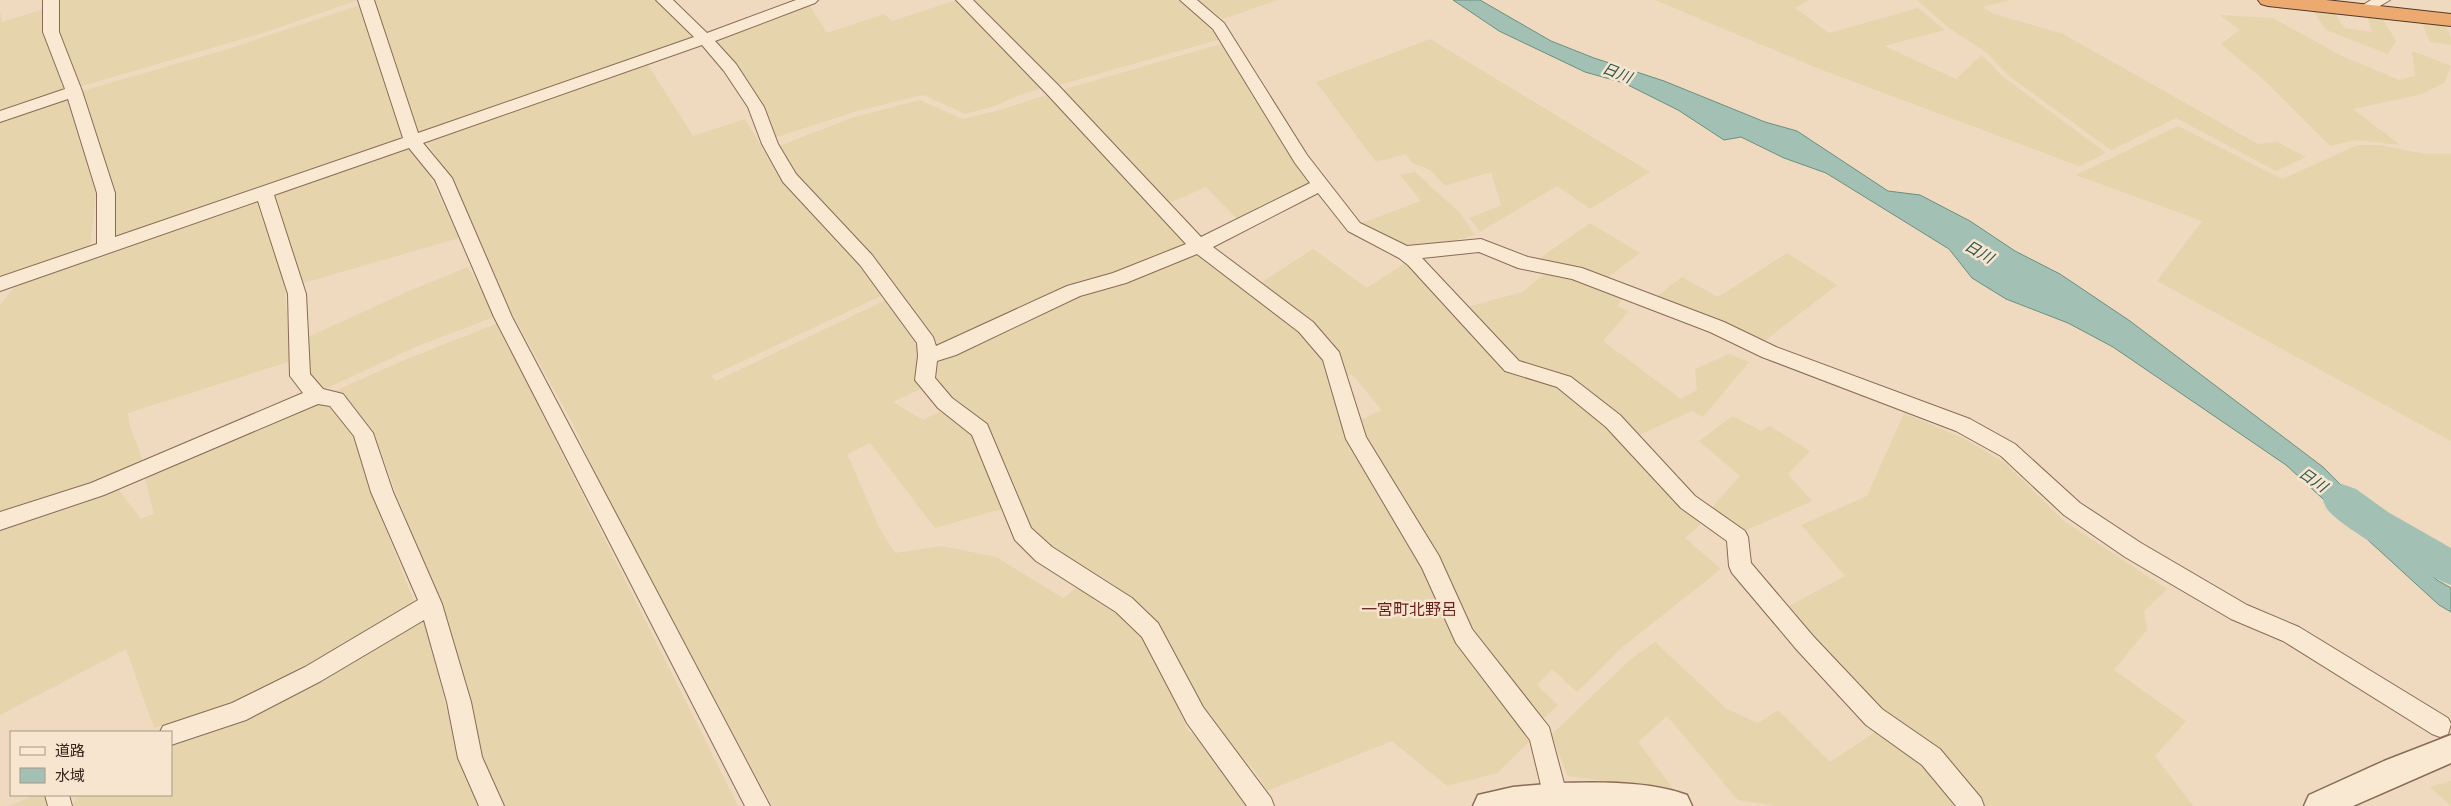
<svg xmlns="http://www.w3.org/2000/svg" width="2451" height="806" font-family="'PT Serif','Noto Sans JP',serif">
	<style>
		.farmland { fill: #e5d4ac }
		.water { fill: #a2c1b4; stroke: #698f80 }
		.lines { fill: none; stroke-linecap: round; stroke-linejoin: round }
		.river { fill: #a2c1b4; fill-rule: evenodd }
		.minor-casing { stroke: #896a57; stroke-width: 2 }
		.tertiary-casing { stroke: #896a57; stroke-width: 3 }
		.trunk-casing { stroke: #56392b; stroke-width: 2 }
		.minor { fill: #fae9d2; fill-rule: evenodd }
		.tertiary { fill: #fae9d2; fill-rule: evenodd }
		.trunk { fill: #ecaa70; fill-rule: evenodd }
		.labels { text-anchor: middle; stroke-width: 5; stroke-linejoin: round; paint-order: stroke }
		.water-label { font-size: 15px; font-style: italic; fill: #2a584f; stroke: #f7e5cf }
		.quarter-label { font-size: 16px; fill: #661f1a; stroke: #f7e5cf }
	</style>
	<rect width="100%" height="100%" fill="#efdabf"/>
	<path class="farmland" d="M 56,0 L 358,0 L 263,33 L 79,87 L 61,35 Z
		M 373,0 L 656,0 L 695,39 L 416,134 Z
		M 957,0 L 1045,87 L 1017,96 L 995,106 L 965,114 L 924,95 L 914,97 L 854,112 L 774,138 L 713,40 L 810,6 L 827,33 L 884,14 L 892,21 Z
		M 973,0 L 1178,0 L 1206,21 L 1221,39 L 1059,85 Z
		M 1198,0 L 1278,0 L 1223,19 Z
		M 1655,0 L 1809,0 L 1795,8 L 1829,33 L 1918,8 L 1945,30 L 1884,46 L 1956,79 L 1982,55 L 2002,76 L 2106,153 L 2079,166 L 1822,70 Z
		M 1917,0 L 2010,0 L 1983,7 L 1994,14 L 2063,34 L 2258,144 L 2277,142 L 2306,157 L 2276,171 L 2176,118 L 2111,150 L 2009,76 L 1987,53 L 1949,28 Z
		M 360,5 L 405,138 L 113,241 L 112,189 L 82,91 L 228,49 Z
		M 47,8 L 44,32 L 65,89 L 0,112 L 0,11 L 2,22 Z
		M 2313,11 L 2335,13 L 2344,28 L 2372,32 L 2367,17 L 2382,18 L 2396,41 L 2388,54 L 2326,30 Z
		M 2220,15 L 2273,18 L 2340,55 L 2399,80 L 2415,76 L 2412,51 L 2451,66 L 2444,83 L 2419,95 L 2353,109 L 2400,145 L 2356,140 L 2330,146 L 2265,81 L 2221,44 L 2240,30 Z
		M 2422,23 L 2445,25 L 2451,37 L 2451,45 L 2430,42 Z
		M 1430,39 L 1650,172 L 1590,209 L 1557,186 L 1480,232 L 1470,218 L 1501,205 L 1491,172 L 1445,186 L 1430,170 L 1412,163 L 1406,154 L 1376,162 L 1316,82 Z
		M 1224,43 L 1314,185 L 1241,223 L 1206,187 L 1167,204 L 1062,90 Z
		M 648,65 L 693,136 L 745,119 L 779,177 L 822,225 L 858,260 L 883,295 L 711,376 L 716,381 L 886,300 L 916,341 L 918,357 L 920,389 L 893,402 L 923,420 L 943,410 L 978,440 L 1002,509 L 935,528 L 870,443 L 847,454 L 880,529 L 895,553 L 942,546 L 996,557 L 1063,598 L 1079,586 L 1142,632 L 1188,730 L 1230,769 L 1253,806 L 772,806 L 599,482 L 574,426 L 510,310 L 451,178 L 426,141 Z
		M 1049,94 L 1188,245 L 936,348 L 796,175 L 779,146 L 854,117 L 920,100 L 962,119 L 997,111 Z
		M 68,98 L 96,194 L 90,248 L 0,278 L 0,120 Z
		M 2178,126 L 2282,179 L 2358,145 L 2380,145 L 2425,154 L 2451,154 L 2451,441 L 2157,281 L 2202,221 L 2076,175 Z
		M 410,146 L 421,158 L 459,238 L 300,284 L 273,195 Z
		M 1415,172 L 1460,213 L 1475,235 L 1422,249 L 1398,244 L 1362,223 L 1421,201 L 1400,175 Z
		M 256,201 L 284,281 L 291,361 L 128,413 L 130,427 L 144,463 L 94,487 L 0,516 L 0,305 L 16,285 Z
		M 1590,223 L 1640,253 L 1606,279 L 1540,258 Z
		M 1313,249 L 1367,288 L 1408,261 L 1508,370 L 1563,387 L 1615,430 L 1704,521 L 1685,538 L 1721,569 L 1620,649 L 1577,692 L 1552,669 L 1537,685 L 1558,705 L 1539,723 L 1471,632 L 1361,437 L 1358,421 L 1381,410 L 1353,375 L 1343,376 L 1259,284 Z
		M 1197,251 L 1299,329 L 1326,360 L 1348,439 L 1533,738 L 1497,773 L 1447,786 L 1392,741 L 1267,791 L 1256,772 L 1209,720 L 1160,627 L 1112,583 L 1047,546 L 1032,530 L 993,437 L 945,394 L 934,378 L 934,359 L 1078,295 Z
		M 1787,253 L 1837,285 L 1763,342 L 1656,297 L 1682,277 L 1718,297 Z
		M 468,267 L 496,316 L 413,348 L 323,390 L 308,370 L 306,338 L 409,291 Z
		M 1546,273 L 1562,276 L 1623,298 L 1617,306 L 1629,311 L 1603,341 L 1681,399 L 1697,390 L 1695,369 L 1729,354 L 1749,362 L 1703,417 L 1692,411 L 1635,437 L 1614,415 L 1514,364 L 1464,308 L 1522,292 Z
		M 498,323 L 558,446 L 738,806 L 500,806 L 477,754 L 446,626 L 373,431 L 335,391 L 402,361 Z
		M 312,403 L 328,403 L 334,407 L 358,442 L 383,523 L 416,606 L 241,703 L 154,728 L 126,649 L 0,715 L 0,526 L 116,486 L 141,519 L 154,514 L 144,475 Z
		M 1904,413 L 1965,439 L 2005,463 L 2064,521 L 2167,589 L 2144,611 L 2147,630 L 2114,670 L 2186,721 L 2155,756 L 2193,806 L 1979,806 L 1886,718 L 1785,608 L 1845,576 L 1801,525 L 1867,496 Z
		M 1733,416 L 1761,431 L 1770,426 L 1810,451 L 1788,474 L 1812,501 L 1742,532 L 1709,511 L 1740,476 L 1699,441 Z
		M 423,615 L 458,756 L 479,806 L 72,806 L 78,795 L 171,795 L 171,738 Z
		M 1655,642 L 1727,709 L 1758,723 L 1778,710 L 1830,762 L 1880,729 L 1929,764 L 1960,806 L 1775,806 L 1738,800 L 1667,716 L 1638,742 L 1675,791 L 1568,776 L 1551,735 L 1630,660 Z
		M 2451,781 L 2451,806 L 2430,787 Z
		M 33,795 L 44,795 L 46,806 L 11,806 Z"/>
	<path class="water" d="M 1453,0 L 1480,0 L 1551,41 L 1594,58 L 1664,81 L 1765,122 L 1797,131 L 1888,191 L 1920,195 L 1970,221 L 2015,251 L 2060,274 L 2130,321 L 2323,467 L 2403,548 L 2437,580 L 2451,588 L 2451,612 L 2439,605 L 2286,465 L 2113,347 L 2068,323 L 2006,299 L 1972,278 L 1949,249 L 1826,173 L 1784,158 L 1741,137 L 1724,140 L 1678,110 L 1624,83 L 1585,72 L 1499,31 Z"/>
	<g class="lines">
		<path class="river" d="M 2342,484 L 2356,489 L 2388,512 L 2451,548 L 2451,585 C 2429,577 2341,528 2328,510 C 2326,508 2324,503 2323,500 L 2328,489 Z"/>
		<defs>
			<path id="minor" d="M 43,0 L 59,0 L 59,32 L 82,91 L 115,193 L 115,237 L 403,138 L 358,0 L 374,0 L 418,133 L 694,37 L 656,0 L 673,0 L 707,33 L 796,0 L 818,0 L 815,3 L 715,41 L 736,64 L 764,107 L 778,144 L 796,174 L 872,255 L 933,337 L 936,346 L 1067,286 L 1113,273 L 1186,244 L 1046,93 L 956,0 L 973,0 L 1058,85 L 1201,237 L 1310,183 L 1295,163 L 1213,29 L 1180,0 L 1197,0 L 1224,23 L 1307,155 L 1360,223 L 1407,246 L 1481,239 L 1528,257 L 1582,268 L 1724,322 L 1776,347 L 1970,419 L 2015,444 L 2080,503 L 2141,543 L 2247,605 L 2299,627 L 2448,718 L 2451,724 L 2448,734 L 2440,737 L 2432,734 L 2283,641 L 2231,619 L 2125,557 L 2064,515 L 2001,456 L 1956,431 L 1762,357 L 1710,332 L 1572,279 L 1518,268 L 1479,252 L 1422,258 L 1519,361 L 1571,377 L 1620,415 L 1695,496 L 1745,531 L 1748,537 L 1751,563 L 1813,636 L 1882,709 L 1940,749 L 1981,798 L 1984,806 L 1956,806 L 1922,765 L 1866,725 L 1797,650 L 1732,573 L 1729,566 L 1727,541 L 1681,508 L 1606,427 L 1557,387 L 1505,371 L 1408,265 L 1399,258 L 1348,231 L 1318,193 L 1213,247 L 1313,322 L 1339,352 L 1366,437 L 1439,556 L 1472,629 L 1549,727 L 1570,806 L 1546,806 L 1530,740 L 1456,643 L 1422,568 L 1346,439 L 1323,360 L 1299,332 L 1197,254 L 1126,283 L 1080,296 L 956,355 L 937,361 L 935,378 L 952,398 L 987,424 L 1031,528 L 1052,547 L 1132,598 L 1158,623 L 1203,707 L 1271,798 L 1274,806 L 1247,806 L 1187,723 L 1142,637 L 1116,612 L 1036,561 L 1015,540 L 972,435 L 938,408 L 915,380 L 918,356 L 917,343 L 860,265 L 783,182 L 762,144 L 748,107 L 724,71 L 702,45 L 423,143 L 452,178 L 512,317 L 770,806 L 745,806 L 494,317 L 435,180 L 409,148 L 274,195 L 306,294 L 310,374 L 323,389 L 343,394 L 373,433 L 393,492 L 442,604 L 471,702 L 482,757 L 504,806 L 479,806 L 458,758 L 447,702 L 424,620 L 321,681 L 246,720 L 171,745 L 171,732 L 160,732 L 163,726 L 232,703 L 305,667 L 418,600 L 371,492 L 354,436 L 330,406 L 318,404 L 104,495 L 0,530 L 0,512 L 91,483 L 303,393 L 290,376 L 288,294 L 258,201 L 0,291 L 0,277 L 97,244 L 97,193 L 68,99 L 0,122 L 0,111 L 65,89 L 43,32 Z
				M 2371,0 L 2390,0 L 2368,13 L 2358,13 L 2355,10 Z
				M 45,795 L 69,795 L 72,806 L 48,806 Z"/>
			<path id="tertiary" d="M 2451,735 L 2451,763 L 2353,806 L 2304,806 L 2309,795 L 2384,761 Z
				M 1559,783 C 1598,782 1651,781 1687,795 L 1692,806 L 1473,806 L 1478,795 L 1513,787 Z"/>
			<path id="trunk" d="M 2258,0 L 2326,0 L 2451,14 L 2451,26 L 2268,6 L 2261,4 Z"/>
		</defs>
		<use href="#minor" class="minor-casing"/>
		<use href="#tertiary" class="tertiary-casing"/>
		<use href="#trunk" class="trunk-casing"/>
		<use href="#minor" class="minor"/>
		<use href="#tertiary" class="tertiary"/>
		<use href="#trunk" class="trunk"/>
	</g>
	<g class="labels">
		<g class="water-label">
			<text transform="translate(1617 73) rotate(21)" y="5">日川</text>
			<text transform="translate(1979 252) rotate(30)" y="5">日川</text>
			<text transform="translate(2313 480) rotate(35)" y="5">日川</text>
		</g>
		<g class="quarter-label">
			<text x="1409" y="615">一宮町北野呂</text>
		</g>
	</g>
	<rect x="10" y="731" width="162" height="65" fill="#f7e5cf" stroke="#aa9887"/>
	<rect x="20" y="747" width="25" height="8" fill="#fae9d2" stroke="#aa9887"/>
	<text x="55" y="756" font-size="15" fill="#37251c">道路</text>
	<rect x="20" y="768" width="25" height="15" fill="#a2c1b4" stroke="#aa9887"/>
	<text x="55" y="781" font-size="15" fill="#37251c">水域</text>
</svg>
